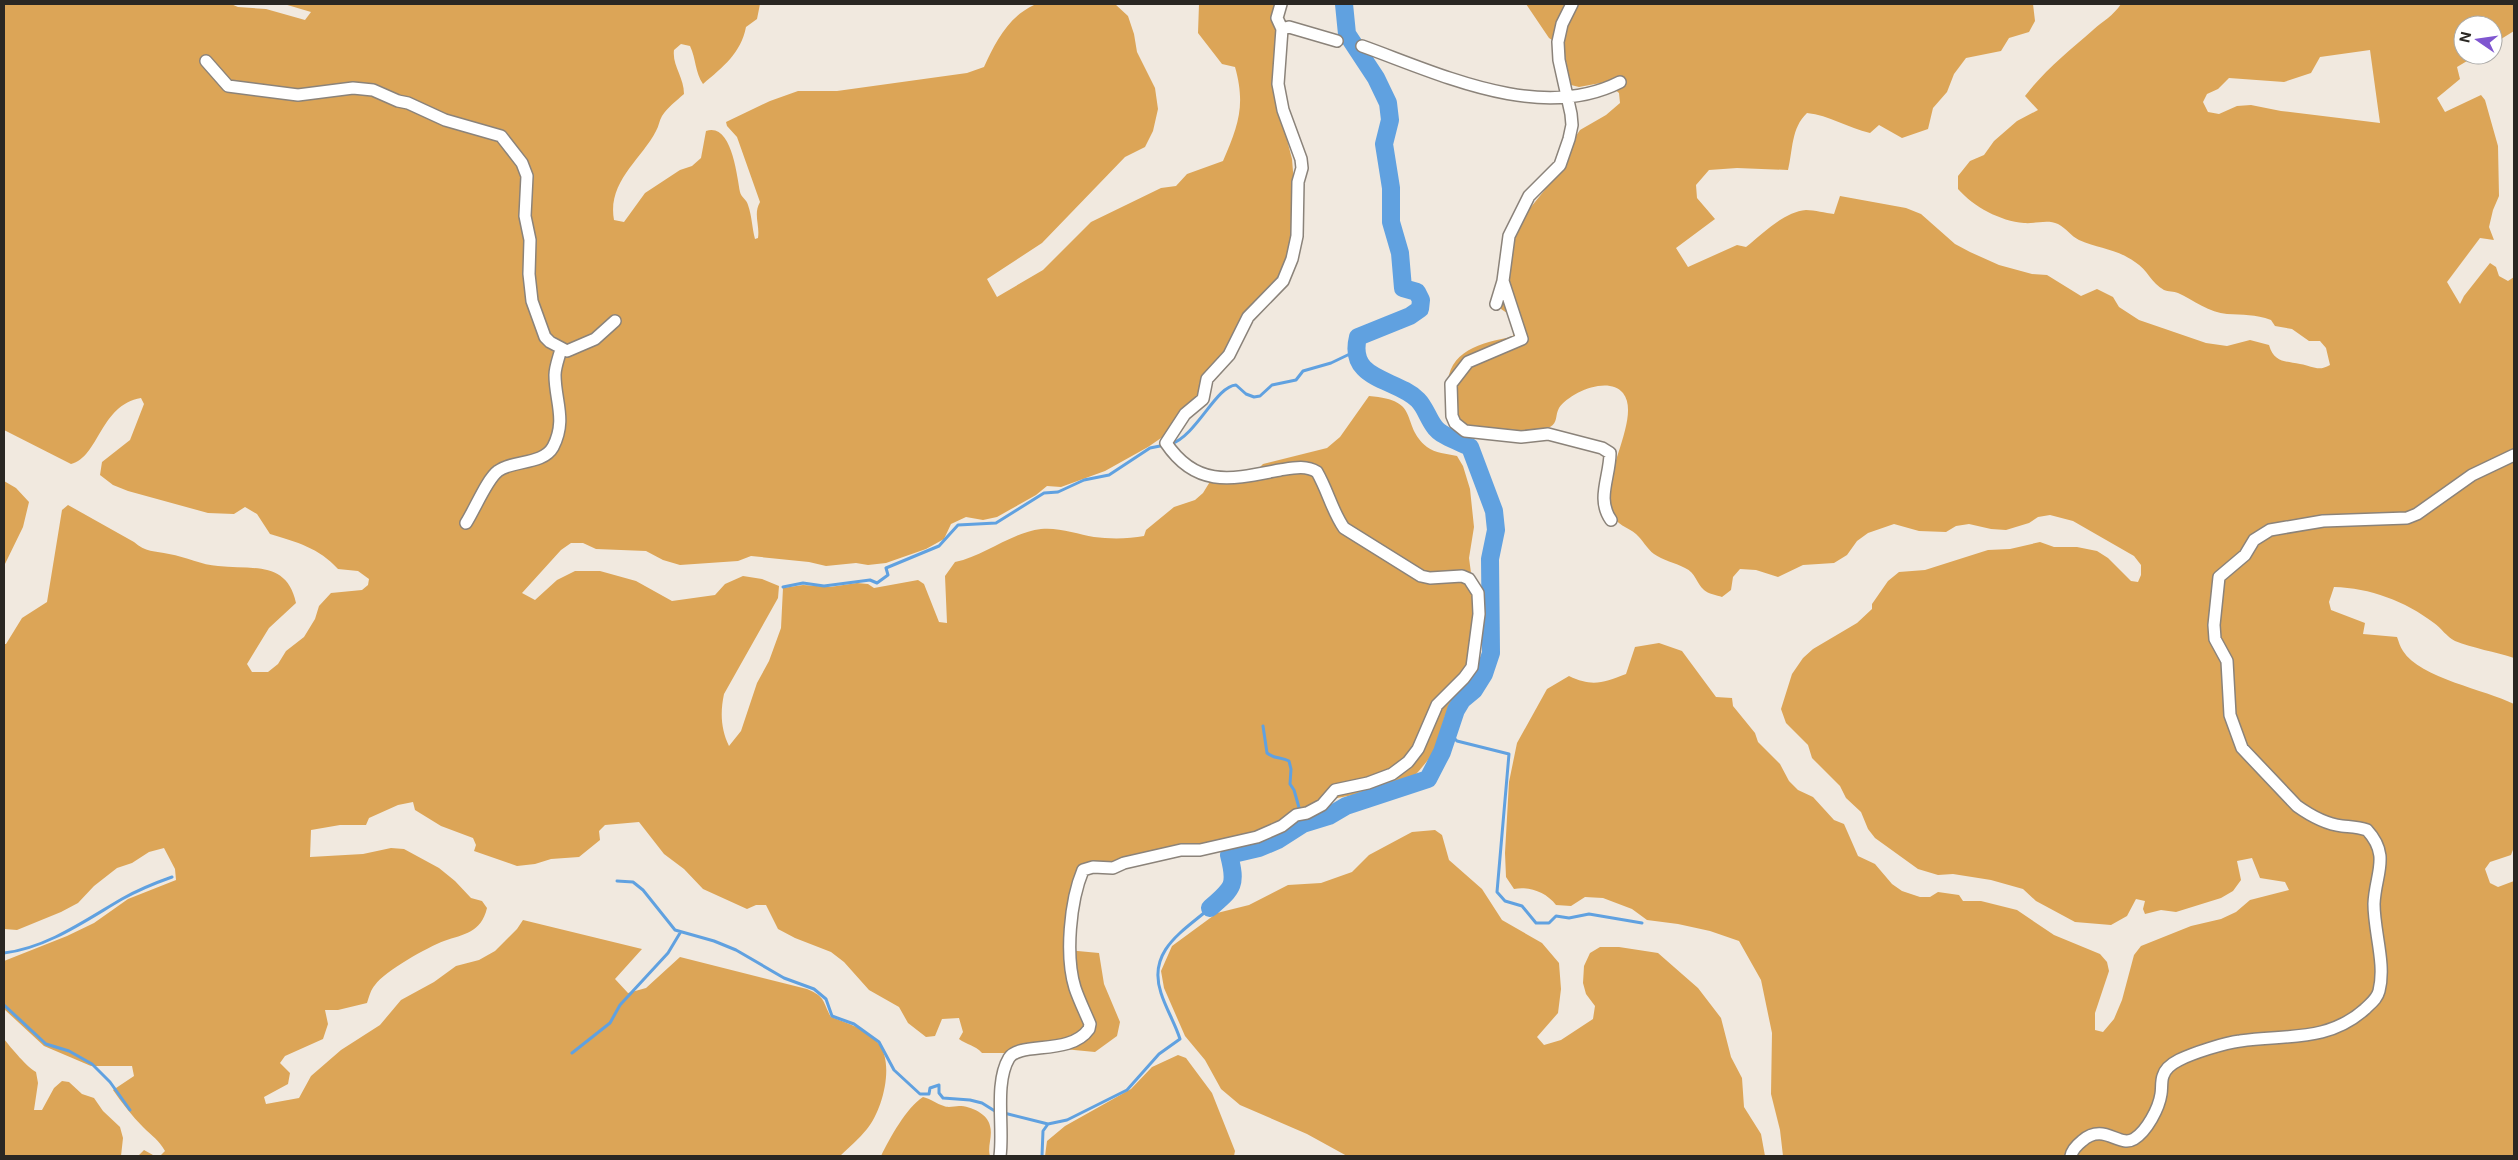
<svg xmlns="http://www.w3.org/2000/svg" width="2518" height="1160" font-family="Inter,sans-serif">
	<style>
		.forest { fill: #dca557; fill-rule: evenodd }
		.lines { fill: none; stroke-linecap: round; stroke-linejoin: round }
		.stream { stroke: #60a1e0; stroke-width: 3 }
		.river { stroke: #60a1e0; stroke-width: 18 }
		.minor-casing { stroke: #8b837a; stroke-width: 14 }
		.minor { stroke: #fff; stroke-width: 11 }
	</style>
	<rect width="100%" height="100%" fill="#f1e9df"/>
	<path class="forest" d="M 4,4 L 231,4 L 238,7 L 266,9 L 305,20 L 311,12 L 284,4 L 760,4 L 757,19 L 746,27 C 741,53 723,67 703,84 C 695,73 696,58 690,46 L 681,44 L 674,50 C 672,66 684,77 684,94 C 676,101 668,107 662,116 C 659,121 659,126 656,131 C 641,160 607,182 614,220 L 624,222 L 645,193 L 680,170 L 692,166 L 701,158 L 706,131 C 732,122 737,177 740,192 C 741,197 747,200 748,205 C 752,216 752,228 755,239 L 758,238 C 760,225 753,214 760,202 L 737,137 L 727,126 L 726,122 L 770,101 L 798,91 L 837,91 L 967,73 L 984,67 C 995,43 1008,17 1034,5 C 1042,1 1102,4 1115,4 L 1128,16 L 1134,34 L 1137,52 L 1155,88 L 1158,109 L 1153,131 L 1145,147 L 1125,157 L 1042,243 L 987,279 L 997,297 L 1043,270 L 1091,222 L 1161,188 L 1176,186 L 1187,174 L 1223,161 C 1238,126 1246,106 1235,67 L 1222,64 L 1198,33 L 1199,4 L 1274,4 L 1277,34 L 1274,64 L 1276,97 L 1292,159 L 1294,184 L 1293,235 L 1281,277 L 1220,361 L 1199,396 L 1164,436 L 1148,447 L 1105,471 L 1061,487 L 1047,486 L 1036,495 L 997,517 L 983,520 L 966,517 L 951,524 L 944,539 L 926,549 L 886,563 L 868,565 L 856,563 L 826,566 L 809,562 L 751,556 L 738,561 L 680,565 L 663,560 L 646,551 L 596,549 L 583,543 L 571,543 L 561,550 L 522,593 L 535,600 L 557,580 L 575,571 L 600,571 L 636,581 L 672,601 L 715,595 L 725,584 L 743,576 L 762,579 L 779,586 L 778,598 L 724,694 C 720,713 721,729 729,746 L 741,731 L 757,683 L 769,661 L 781,628 L 783,588 L 803,585 L 830,587 L 857,583 L 868,584 L 874,588 L 918,580 L 924,584 L 939,622 L 947,623 L 945,576 L 955,562 C 985,556 1010,533 1041,529 C 1058,527 1078,534 1094,537 C 1109,539 1129,539 1144,536 L 1146,530 L 1174,507 L 1195,500 L 1203,493 L 1211,480 L 1247,480 L 1263,464 L 1327,448 L 1340,437 L 1369,396 C 1423,400 1399,424 1427,447 C 1435,453 1447,454 1457,456 L 1463,466 L 1470,489 L 1474,527 L 1469,558 L 1474,595 L 1476,665 L 1445,716 L 1433,754 L 1418,772 L 1408,782 L 1381,790 L 1315,802 L 1261,832 L 1108,865 L 1085,866 L 1067,950 L 1099,953 L 1104,984 L 1120,1022 L 1117,1036 L 1095,1052 L 1043,1047 L 1008,1053 L 982,1053 C 975,1045 967,1045 959,1039 L 963,1032 L 959,1018 L 942,1019 L 935,1036 L 926,1037 L 908,1023 L 899,1007 L 869,990 L 844,962 L 831,952 L 795,938 L 778,929 L 766,905 L 756,905 L 747,909 L 703,889 L 684,869 L 664,854 L 639,822 L 605,825 L 599,831 L 600,840 L 579,857 L 551,859 L 535,864 L 517,866 L 474,851 L 476,845 L 473,838 L 441,826 L 415,810 L 413,802 L 398,805 L 369,818 L 366,825 L 340,825 L 311,830 L 310,857 L 363,854 L 391,848 L 404,849 L 439,868 L 455,881 L 471,898 L 482,901 L 487,908 C 481,933 464,934 444,941 C 428,947 385,971 375,985 C 371,989 369,997 367,1003 L 338,1010 L 325,1010 L 328,1024 L 323,1039 L 285,1056 L 280,1063 L 290,1073 L 288,1084 L 264,1097 L 266,1104 L 299,1098 L 311,1076 L 341,1050 L 380,1025 L 401,1000 L 434,982 L 456,966 L 479,960 L 495,951 L 517,929 L 523,920 L 642,949 L 615,979 L 628,993 L 646,988 L 680,957 L 807,989 C 826,997 822,1001 831,1017 C 847,1023 867,1029 878,1043 C 895,1062 883,1110 867,1129 C 859,1139 849,1147 840,1156 L 138,1156 L 144,1150 L 153,1155 L 161,1155 L 165,1151 C 159,1140 152,1136 143,1127 C 132,1116 122,1103 113,1090 L 134,1076 L 132,1066 L 91,1066 L 44,1046 L 4,1009 L 4,961 L 67,936 L 94,923 L 128,899 L 176,880 L 175,869 L 164,848 L 149,852 L 132,863 L 117,868 L 94,886 L 78,903 L 61,912 L 17,930 L 4,929 L 4,644 L 6,644 L 22,618 L 47,602 L 62,510 L 68,505 L 134,542 C 145,552 155,551 169,554 C 186,557 202,565 218,566 C 252,570 287,560 296,603 L 269,628 L 247,664 L 252,672 L 268,672 L 278,664 L 286,651 L 304,637 L 315,619 L 319,606 L 331,593 L 362,590 L 368,585 L 369,579 L 358,571 L 338,569 C 319,548 297,542 270,534 L 257,514 L 245,507 L 234,514 L 208,513 L 128,491 L 113,485 L 100,475 L 102,462 L 130,440 L 144,404 L 141,398 C 100,405 99,457 71,464 L 4,430 Z
		M 1526,4 L 2033,4 L 2035,21 L 2029,32 L 2009,38 L 2001,51 L 1966,58 L 1954,74 L 1947,92 L 1933,108 L 1928,129 L 1902,138 L 1879,125 L 1870,133 C 1848,128 1829,115 1807,113 C 1791,128 1793,150 1788,170 L 1737,168 L 1709,170 L 1696,185 L 1697,198 L 1715,219 L 1676,248 L 1688,267 L 1737,245 L 1746,247 C 1763,234 1783,212 1806,210 C 1815,210 1825,213 1834,214 L 1840,196 L 1906,208 L 1921,214 L 1955,244 L 1970,252 L 1999,265 L 2032,274 L 2047,275 L 2081,296 L 2097,289 L 2113,297 L 2119,307 L 2139,320 L 2206,343 L 2227,346 L 2250,340 L 2269,345 C 2274,363 2286,361 2300,364 C 2313,366 2318,372 2330,365 L 2326,348 L 2320,341 L 2309,341 L 2292,329 L 2275,326 L 2271,320 C 2255,314 2243,315 2227,314 C 2210,313 2193,300 2178,293 C 2174,291 2168,292 2164,290 C 2151,283 2148,270 2135,262 C 2115,248 2099,249 2079,240 C 2071,236 2066,228 2058,224 C 2047,219 2036,224 2024,223 C 2000,221 1974,207 1958,189 L 1958,176 L 1970,161 L 1984,155 L 1994,141 L 2017,121 L 2038,110 L 2025,96 C 2045,70 2069,51 2093,30 C 2103,21 2113,16 2121,4 L 2514,4 L 2514,31 L 2493,44 L 2493,25 L 2463,25 L 2463,55 L 2477,55 L 2457,67 L 2460,79 L 2437,98 L 2445,112 L 2481,95 L 2485,100 L 2498,146 L 2499,196 L 2493,210 L 2489,227 L 2494,240 L 2480,238 L 2447,282 L 2460,304 L 2464,296 L 2490,263 L 2496,267 L 2499,276 L 2508,281 L 2514,277 L 2514,658 C 2496,652 2472,648 2455,641 C 2447,637 2441,628 2434,623 C 2405,601 2370,588 2334,587 L 2329,602 L 2331,610 L 2365,623 L 2363,634 L 2397,637 C 2399,642 2400,647 2403,651 C 2420,678 2486,690 2514,704 L 2514,847 L 2511,855 L 2490,862 L 2485,869 L 2490,883 L 2498,887 L 2514,881 L 2514,1156 L 1783,1156 L 1780,1130 L 1771,1094 L 1772,1033 L 1761,980 L 1739,941 L 1710,931 L 1678,924 L 1647,920 L 1632,909 L 1603,898 L 1585,897 L 1571,906 L 1556,905 C 1546,892 1529,886 1514,889 L 1506,877 L 1505,853 L 1509,782 L 1517,743 L 1547,689 L 1569,676 C 1592,687 1603,683 1626,674 L 1635,647 L 1659,643 L 1682,651 L 1716,697 L 1732,698 L 1733,706 L 1755,733 L 1758,742 L 1780,764 L 1789,781 L 1798,790 L 1813,797 L 1834,820 L 1844,824 L 1858,856 L 1875,864 L 1892,884 L 1902,891 L 1920,897 L 1930,897 L 1938,892 L 1959,895 L 1963,901 L 1981,901 L 2017,910 L 2054,935 L 2100,954 L 2107,962 L 2109,971 L 2095,1013 L 2095,1030 L 2103,1032 L 2114,1019 L 2122,1000 L 2134,955 L 2141,946 L 2191,926 L 2221,919 L 2236,912 L 2250,900 L 2289,890 L 2285,882 L 2260,878 L 2252,858 L 2237,861 L 2241,880 L 2233,891 L 2221,898 L 2176,912 L 2161,910 L 2145,914 L 2143,909 L 2145,901 L 2136,899 L 2127,916 L 2111,925 L 2075,922 L 2036,901 L 2023,889 L 1991,880 L 1953,874 L 1938,875 L 1918,869 L 1875,838 L 1868,829 L 1861,812 L 1846,798 L 1840,786 L 1812,758 L 1808,745 L 1786,723 L 1781,709 L 1792,674 L 1803,658 L 1813,649 L 1857,623 L 1872,609 L 1872,604 L 1888,581 L 1899,572 L 1925,570 L 1988,550 L 2010,549 L 2040,542 L 2054,547 L 2077,547 L 2097,551 L 2108,558 L 2131,581 L 2138,582 L 2141,575 L 2141,565 L 2134,556 L 2073,521 L 2050,515 L 2038,517 L 2029,523 L 2006,530 L 1991,529 L 1969,524 L 1956,526 L 1946,532 L 1919,531 L 1894,524 L 1868,533 L 1857,541 L 1847,555 L 1834,563 L 1803,565 L 1778,577 L 1756,570 L 1740,569 L 1733,577 L 1731,590 L 1722,597 C 1717,595 1708,594 1704,590 C 1696,583 1696,573 1685,568 C 1676,563 1662,560 1654,554 C 1647,549 1643,540 1636,534 C 1628,527 1616,525 1611,513 C 1596,484 1643,418 1623,393 C 1608,375 1569,393 1559,408 C 1555,415 1558,423 1550,427 C 1538,433 1479,431 1467,427 C 1457,423 1449,405 1448,395 C 1443,352 1479,343 1512,337 L 1515,331 L 1513,317 L 1501,309 L 1510,244 L 1527,212 L 1563,167 L 1572,142 L 1580,130 L 1606,115 L 1620,103 L 1619,93 L 1606,82 L 1579,87 L 1571,85 L 1563,47 L 1549,38 ZM 2370,50 L 2380,123 L 2281,111 L 2251,105 L 2237,106 L 2219,114 L 2208,112 L 2203,102 L 2207,94 L 2218,89 L 2229,78 L 2284,82 L 2311,73 L 2320,57 Z
		M 4,481 L 16,488 L 29,502 L 23,527 L 4,566 Z
		M 1435,830 L 1442,835 L 1449,860 L 1482,889 L 1502,920 L 1542,943 L 1559,963 L 1561,989 L 1558,1013 L 1537,1037 L 1544,1045 L 1561,1040 L 1593,1019 L 1595,1006 L 1586,994 L 1583,983 L 1584,966 L 1590,953 L 1600,947 L 1619,947 L 1658,953 L 1698,988 L 1721,1018 L 1731,1057 L 1742,1078 L 1744,1107 L 1761,1134 L 1765,1156 L 1347,1156 L 1307,1134 L 1240,1105 L 1221,1089 L 1205,1060 L 1185,1036 L 1164,988 L 1161,971 L 1172,946 L 1217,913 L 1249,905 L 1288,885 L 1321,883 L 1352,872 L 1369,855 L 1412,832 Z
		M 4,1039 C 11,1048 28,1068 36,1072 L 38,1083 L 34,1110 L 42,1110 L 54,1088 L 62,1081 L 69,1082 L 82,1094 L 94,1098 L 103,1111 L 120,1127 L 123,1138 L 121,1156 L 4,1156 Z
		M 1178,1055 L 1186,1058 L 1212,1093 L 1235,1151 L 1234,1156 L 1045,1156 L 1047,1141 L 1065,1126 L 1131,1089 L 1152,1067 Z
		M 923,1097 C 932,1099 936,1104 944,1106 C 948,1108 955,1106 959,1106 C 971,1106 988,1114 990,1126 C 993,1136 987,1147 990,1156 L 881,1156 C 890,1138 906,1108 923,1097 Z"/>
	<g class="lines">
		<path class="stream" d="M 1171,444 C 1197,435 1216,386 1236,385 L 1246,394 L 1254,397 L 1260,396 L 1272,385 L 1296,380 L 1303,371 L 1331,363 L 1356,351
			M 783,587 L 803,583 L 824,586 L 870,580 L 877,583 L 888,575 L 886,568 L 939,546 L 958,525 L 996,523 L 1044,493 L 1058,492 L 1084,480 L 1109,475 L 1150,448 L 1165,445
			M 1263,726 L 1267,753 C 1274,759 1281,757 1289,761 L 1291,769 L 1290,784 L 1294,790 L 1300,811
			M 1447,731 L 1457,741 L 1509,754 L 1497,892 L 1505,901 L 1522,906 L 1536,923 L 1549,923 L 1556,916 L 1569,918 L 1589,914 L 1642,923
			M 1301,817 L 1303,824
			M 617,881 L 633,882 L 643,890 L 675,930 L 714,941 L 736,950 L 784,978 L 814,989 L 826,999 L 832,1016 L 854,1024 L 879,1042 L 894,1070 L 920,1094 L 929,1094 L 930,1088 L 939,1085 L 939,1093 L 943,1098 L 970,1100 L 982,1103 L 998,1113
			M 4,953 C 47,948 86,920 122,899 C 138,890 155,883 172,877
			M 4,1005 L 46,1044 L 69,1051 L 92,1064 L 110,1082 L 130,1110
			M 572,1053 L 610,1023 L 620,1005 L 668,953 L 680,933
			M 1004,1113 L 1048,1124
			M 1042,1156 L 1043,1131 L 1048,1124 L 1067,1120 L 1127,1090 L 1159,1054 L 1180,1039 C 1175,1023 1166,1009 1161,993 C 1147,951 1182,932 1210,908"/>
		<path class="river" d="M 1210,908 C 1233,888 1237,886 1229,855 L 1259,848 L 1278,840 L 1303,824 L 1329,816 L 1346,806 L 1428,779 L 1442,752 L 1456,710 L 1462,700 L 1474,690 L 1484,674 L 1491,653 L 1490,559 L 1496,530 L 1494,511 L 1470,447 C 1460,442 1440,436 1434,426 C 1428,418 1425,407 1418,400 C 1396,378 1347,381 1358,337 L 1410,316 L 1420,309 L 1421,300 L 1417,292 L 1403,288 L 1400,253 L 1391,222 L 1391,188 L 1384,144 L 1390,120 L 1388,103 L 1376,78 L 1347,34 L 1344,4"/>
		<defs>
			<path id="minor" d="M 1282,29 L 1289,27 L 1337,41
				M 1362,46 C 1440,74 1540,123 1620,82
				M 206,61 L 228,86 L 298,95 L 353,88 L 373,90 L 398,101 L 408,103 L 445,120 L 501,136 L 522,163 L 527,176 L 525,216 L 530,240 L 529,274 L 532,301 L 545,337 L 550,342 L 567,351 L 595,339 L 615,321
				M 1503,281 L 1522,339 L 1468,362 L 1451,384 L 1452,416 L 1455,423 L 1465,431 L 1521,437 L 1548,434 L 1602,448 L 1610,453 C 1610,477 1596,499 1611,520
				M 1496,304 L 1503,281 L 1509,236 L 1529,196 L 1560,165 L 1569,139 L 1572,125 L 1571,114 L 1559,60 L 1558,42 L 1562,24 L 1572,4
				M 466,523 C 475,509 487,479 498,471 C 512,460 543,465 553,447 C 567,420 555,401 555,375 C 555,367 559,357 561,349
				M 1000,1156 C 1004,1128 994,1083 1009,1058 C 1020,1041 1070,1056 1089,1029 L 1090,1024 C 1085,1012 1079,1000 1075,988 C 1065,956 1070,901 1083,870 L 1093,867 L 1113,868 L 1124,863 L 1181,850 L 1200,850 L 1257,837 L 1282,826 L 1296,815 L 1307,813 L 1322,805 L 1335,790 L 1368,783 L 1392,774 L 1408,762 L 1418,749 L 1437,705 L 1464,678 L 1472,667 L 1479,614 L 1478,593 L 1469,579 L 1462,576 L 1430,578 L 1421,576 L 1344,528 C 1332,511 1328,491 1317,472 C 1306,465 1293,468 1280,470 C 1233,479 1197,489 1166,443 L 1185,414 L 1203,399 L 1207,379 L 1229,355 L 1248,317 L 1283,281 L 1292,259 L 1297,236 L 1298,182 L 1302,168 L 1301,159 L 1283,110 L 1278,84 L 1282,29 L 1277,18 L 1281,4
				M 2071,1156 C 2072,1150 2077,1145 2082,1141 C 2104,1122 2119,1148 2134,1139 C 2147,1131 2159,1108 2161,1094 C 2162,1089 2161,1081 2163,1076 C 2165,1069 2173,1063 2179,1060 C 2193,1053 2224,1043 2240,1041 C 2285,1034 2327,1043 2365,1009 C 2371,1003 2377,999 2379,991 C 2386,964 2374,932 2374,904 C 2375,874 2391,856 2367,830 C 2358,827 2351,827 2342,826 C 2325,824 2311,816 2297,806 L 2242,748 L 2230,715 L 2227,661 L 2215,639 L 2214,625 L 2219,577 L 2245,555 L 2254,540 L 2270,530 L 2323,521 L 2407,518 L 2417,514 L 2472,475 L 2514,455"/>
		</defs>
		<use href="#minor" class="minor-casing"/>
		<use href="#minor" class="minor"/>
	</g>
	<rect width="2518" height="1160" fill="none" stroke="#2a2723" stroke-width="10"/>
	<g transform="translate(2478 40) rotate(283)"><circle r="24" fill="#ffffff" stroke="#aaa9a7"/>
	<path d="M0-4L9 19L0 12L-9 19Z" fill="#7f56d0"/>
	<text y="-8" font-size="14" font-weight="bold" text-anchor="middle" fill="#2a2723">N</text>
	</g>
</svg>
